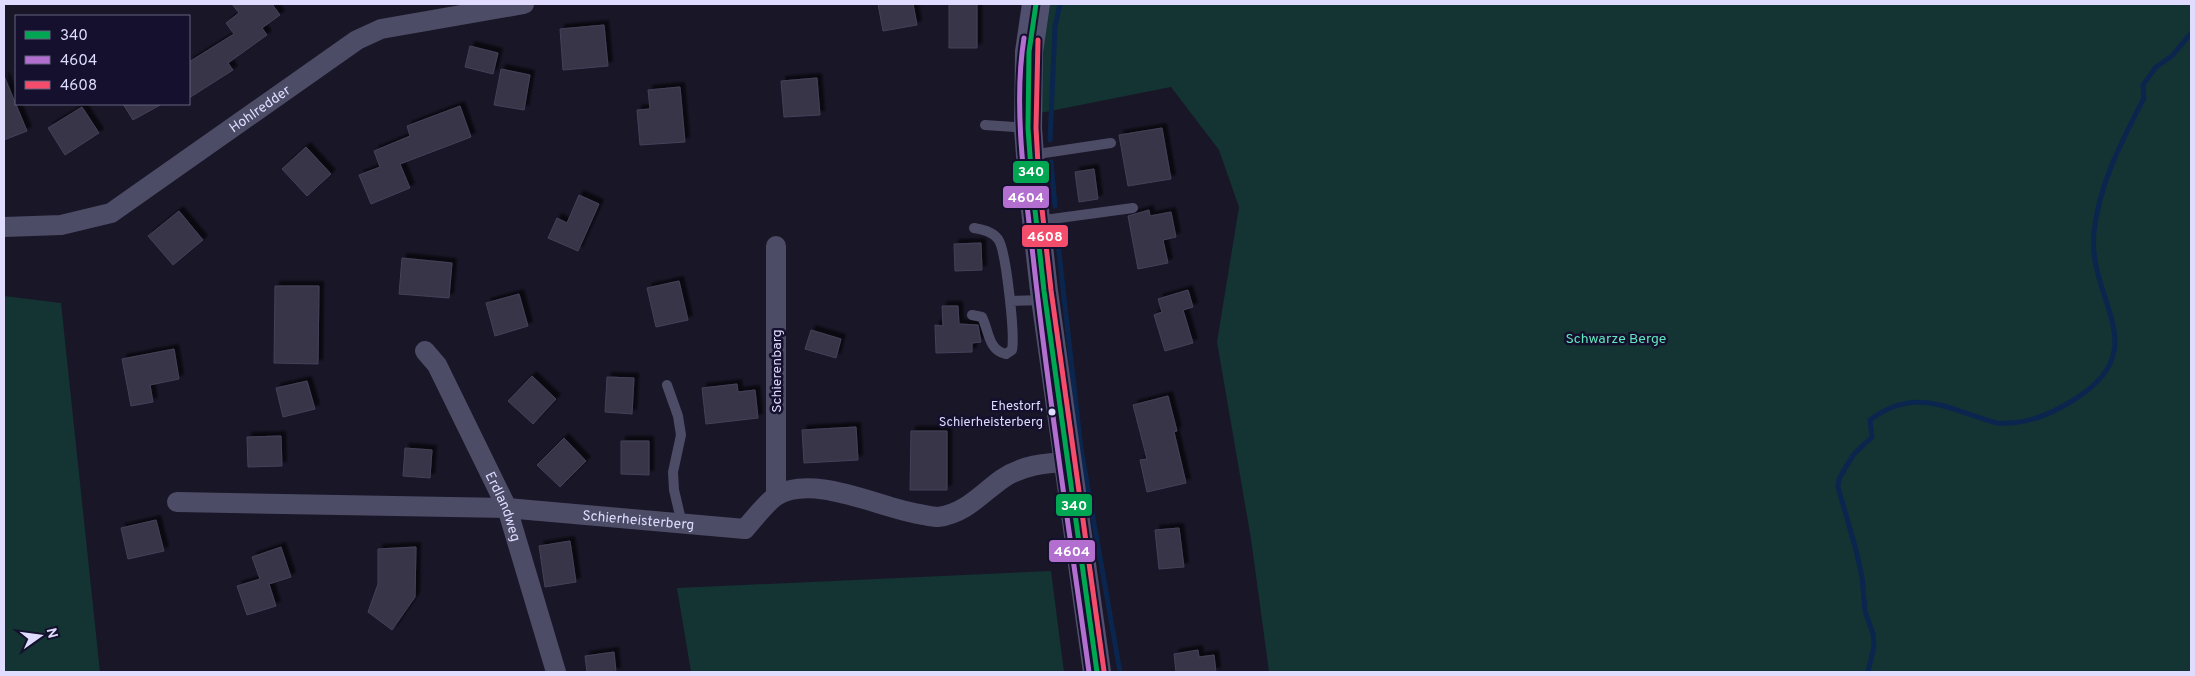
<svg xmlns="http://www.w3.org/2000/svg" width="2195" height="676" font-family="Overpass,sans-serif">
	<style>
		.green { fill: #143333 }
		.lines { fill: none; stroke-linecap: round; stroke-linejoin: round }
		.stream { stroke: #0b264e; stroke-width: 5 }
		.building { fill: #383548; stroke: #454159; filter: url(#shadow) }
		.lane { stroke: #4c4c67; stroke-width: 10 }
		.street { stroke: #4c4c67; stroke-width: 20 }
		.secondary { stroke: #504f6d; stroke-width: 28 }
		.bus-1-casing { stroke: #14102d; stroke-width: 9 }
		.bus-2-casing { stroke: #14102d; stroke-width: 9 }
		.bus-3-casing { stroke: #14102d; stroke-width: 9 }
		.bus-1 { stroke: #00a651; stroke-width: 5 }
		.bus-2 { stroke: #b36fd0; stroke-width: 5 }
		.bus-3 { stroke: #f44d6c; stroke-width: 5 }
		.bus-dot { fill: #dfdcff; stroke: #14102d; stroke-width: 2 }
		.labels { text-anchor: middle; stroke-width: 5; stroke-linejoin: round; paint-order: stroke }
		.bus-label { font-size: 13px; fill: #dfdcff; stroke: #14102d; text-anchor: end }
		.street-label { font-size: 14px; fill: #dfdcff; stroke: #14102d }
		.park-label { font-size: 14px; fill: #61e7bf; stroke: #14102d }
		.line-badge { stroke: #14102d; stroke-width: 2 }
		.badge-label { font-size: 14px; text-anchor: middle; font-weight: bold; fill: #fff }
	</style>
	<defs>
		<filter id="shadow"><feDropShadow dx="4.5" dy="-4.5" stdDeviation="1" flood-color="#0009"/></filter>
	</defs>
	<rect width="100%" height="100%" fill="#191627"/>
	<path class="green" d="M 1049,4 L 2191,4 L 2191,672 L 1269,672 L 1251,539 L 1217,342 L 1239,207 L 1219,150 L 1171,87 L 1040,113 L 1044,30 Z
		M 4,296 L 61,303 L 100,672 L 4,672 Z
		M 1051,571 L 1064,672 L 691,672 L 677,588 Z"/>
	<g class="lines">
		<path class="stream" d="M 1050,140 L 1055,27 L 1060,4
			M 1051,162 L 1055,206
			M 1057,235 L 1081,449 L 1120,672
			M 1868,672 L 1874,647 L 1873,634 L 1865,611 L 1862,577 L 1856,550 L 1838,487 L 1839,479 L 1847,465 L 1854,454 L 1872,437 L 1870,420 C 1916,385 1949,410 1997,423 C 2025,425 2049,415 2072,401 C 2158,349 2087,302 2094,232 C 2099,184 2122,141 2144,98 L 2143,85 L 2156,67 L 2172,56 L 2191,33"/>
	</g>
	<path class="building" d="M 232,4 L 272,4 L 280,15 L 262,28 L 267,35 L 228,63 L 233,70 L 189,98 L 189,62 L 234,34 L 226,23 L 239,13 Z
		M 878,4 L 913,4 L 917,25 L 883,31 Z
		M 949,4 L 977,4 L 977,48 L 949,48 Z
		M 604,25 L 608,66 L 563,70 L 560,29 Z
		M 470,46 L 498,53 L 493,74 L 465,67 Z
		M 501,69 L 530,75 L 524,110 L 494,105 Z
		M 4,76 L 27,131 L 4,140 Z
		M 817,78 L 820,115 L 784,117 L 781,81 Z
		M 680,87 L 685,142 L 640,145 L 637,110 L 650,109 L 648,90 Z
		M 123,104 L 162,104 L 133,120 Z
		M 460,106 L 471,137 L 400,164 L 410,188 L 371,204 L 359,175 L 380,167 L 374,151 L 410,136 L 407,126 Z
		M 82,107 L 99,133 L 65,155 L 48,128 Z
		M 1162,128 L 1171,179 L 1128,186 L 1119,135 Z
		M 306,147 L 331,174 L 307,196 L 282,169 Z
		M 1094,169 L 1098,199 L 1079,202 L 1075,172 Z
		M 579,195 L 599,204 L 578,251 L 548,238 L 557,218 L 567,223 Z
		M 1149,210 L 1150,216 L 1171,212 L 1176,237 L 1163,240 L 1168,263 L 1138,269 L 1128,216 Z
		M 179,211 L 203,240 L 173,265 L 148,236 Z
		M 981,243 L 982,270 L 955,271 L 954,244 Z
		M 402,258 L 452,263 L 449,298 L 399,294 Z
		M 679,281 L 688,320 L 656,327 L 647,288 Z
		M 275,286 L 319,286 L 318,364 L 274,363 Z
		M 1188,290 L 1193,307 L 1183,310 L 1193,343 L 1165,351 L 1154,315 L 1162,312 L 1158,299 Z
		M 519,294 L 528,326 L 495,336 L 486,303 Z
		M 942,306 L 958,306 L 959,324 L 978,325 L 981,342 L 972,343 L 972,352 L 936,353 L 935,325 L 943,326 Z
		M 811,330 L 841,339 L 836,358 L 805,349 Z
		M 174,349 L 179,379 L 150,385 L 153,402 L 131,406 L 122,359 Z
		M 532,376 L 556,399 L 533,424 L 508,401 Z
		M 607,377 L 634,378 L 632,414 L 605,412 Z
		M 307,381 L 315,409 L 283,417 L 276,388 Z
		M 737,384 L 738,392 L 755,390 L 758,418 L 706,424 L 702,388 Z
		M 1168,396 L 1177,431 L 1174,432 L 1186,483 L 1147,492 L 1140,460 L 1147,459 L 1133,405 Z
		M 856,427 L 858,460 L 804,463 L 802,430 Z
		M 911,431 L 947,431 L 947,490 L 910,490 Z
		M 281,436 L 282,466 L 248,467 L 247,437 Z
		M 564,438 L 586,461 L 560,487 L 537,465 Z
		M 621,441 L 649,441 L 649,475 L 621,474 Z
		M 405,448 L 432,450 L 430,478 L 403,476 Z
		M 156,520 L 164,551 L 128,559 L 121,528 Z
		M 1179,528 L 1184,567 L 1159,569 L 1155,530 Z
		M 570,541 L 576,582 L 545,587 L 539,546 Z
		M 281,547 L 291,577 L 269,584 L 276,606 L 247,615 L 237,586 L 260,579 L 252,557 Z
		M 416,547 L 415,597 L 392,630 L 368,612 L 378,584 L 378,549 Z
		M 1198,650 L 1199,657 L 1214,655 L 1216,672 L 1176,672 L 1174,654 Z
		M 614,652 L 616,672 L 587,672 L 585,656 Z"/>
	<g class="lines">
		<path class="lane" d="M 985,125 L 1027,128
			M 1031,155 L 1111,143
			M 1037,221 L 1133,208
			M 1010,301 L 1044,300
			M 972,315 L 982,317 C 989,331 988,350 1006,354 L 1012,350 C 1015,335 1006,249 998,239 C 992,231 983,230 974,228
			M 667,385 L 678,416 L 681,435 L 673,472 L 674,490 L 682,524"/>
		<g class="street">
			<path id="s1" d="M 4,227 L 61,225 L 111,213 L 357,40 L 381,29 L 524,4"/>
			<path id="s2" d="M 425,351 L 437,365 L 507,508 L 556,672"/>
			<path d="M 776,496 L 776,246"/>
			<path id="s3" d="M 177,502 L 507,508 L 745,529 C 753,520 766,503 776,496 C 813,473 880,508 919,514 C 925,515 932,517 938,517 C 965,514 982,493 1002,479 C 1022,465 1045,463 1068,462"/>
		</g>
		<path class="secondary" d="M 1036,4 L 1029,52 L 1028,128 L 1032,183 L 1044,291 L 1097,672"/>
		<defs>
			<path id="bus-1" d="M 1036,4 L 1029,52 L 1028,128 L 1032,183 L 1044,291 L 1097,672"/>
			<path id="bus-2" d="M 1024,38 C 1013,106 1025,188 1033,256 C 1048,395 1070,534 1089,672"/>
			<path id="bus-3" d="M 1038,40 L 1036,128 L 1039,182 L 1051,290 L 1104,671"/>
		</defs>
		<use href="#bus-1" class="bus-1-casing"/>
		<use href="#bus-2" class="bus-2-casing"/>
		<use href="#bus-3" class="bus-3-casing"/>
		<use href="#bus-1" class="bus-1"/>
		<use href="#bus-2" class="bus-2"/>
		<use href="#bus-3" class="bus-3"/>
	</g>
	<circle class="bus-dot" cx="1052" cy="412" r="4.5"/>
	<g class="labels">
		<g class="bus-label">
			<text x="1043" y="410">Ehestorf,<tspan x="1043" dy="16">Schierheisterberg</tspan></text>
		</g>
		<g class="street-label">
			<text dy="5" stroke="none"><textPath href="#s1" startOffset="290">Hohlredder</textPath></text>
			<text transform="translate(776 371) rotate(-90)" y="5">Schierenbarg</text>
			<text dy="5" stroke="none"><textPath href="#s2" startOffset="175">Erdlandweg</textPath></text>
			<text dy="5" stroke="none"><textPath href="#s3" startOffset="462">Schierheisterberg</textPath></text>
		</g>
		<g class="park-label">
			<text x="1616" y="343">Schwarze Berge</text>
		</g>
	</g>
	<g class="line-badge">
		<rect x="1012" y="160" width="38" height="24" rx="5" fill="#00a651"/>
		<rect x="1002" y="185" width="48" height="24" rx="5" fill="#b36fd0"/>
		<rect x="1021" y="224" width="48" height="24" rx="5" fill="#f44d6c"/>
		<rect x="1055" y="493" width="38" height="24" rx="5" fill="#00a651"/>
		<rect x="1048" y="539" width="48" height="24" rx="5" fill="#b36fd0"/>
	</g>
	<g class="badge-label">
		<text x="1031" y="176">340</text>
		<text x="1026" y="202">4604</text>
		<text x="1045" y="241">4608</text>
		<text x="1074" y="510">340</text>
		<text x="1072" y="556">4604</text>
	</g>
	<rect width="2195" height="676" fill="none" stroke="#dfdcff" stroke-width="10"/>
	<rect x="15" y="15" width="175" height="90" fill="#14102d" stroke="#656281"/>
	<rect x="25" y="31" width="25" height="8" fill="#00a651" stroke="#656281"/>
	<text x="60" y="40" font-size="15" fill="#dfdcff">340</text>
	<rect x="25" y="56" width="25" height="8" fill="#b36fd0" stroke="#656281"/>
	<text x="60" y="65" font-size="15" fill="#dfdcff">4604</text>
	<rect x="25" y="81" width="25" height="8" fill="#f44d6c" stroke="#656281"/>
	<text x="60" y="90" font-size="15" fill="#dfdcff">4608</text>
	<g transform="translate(40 636) rotate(76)" stroke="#14102d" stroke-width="4" paint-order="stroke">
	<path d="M0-4L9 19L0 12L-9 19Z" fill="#dfdcff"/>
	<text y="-8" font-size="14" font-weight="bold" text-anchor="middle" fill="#dfdcff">N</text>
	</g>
</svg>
